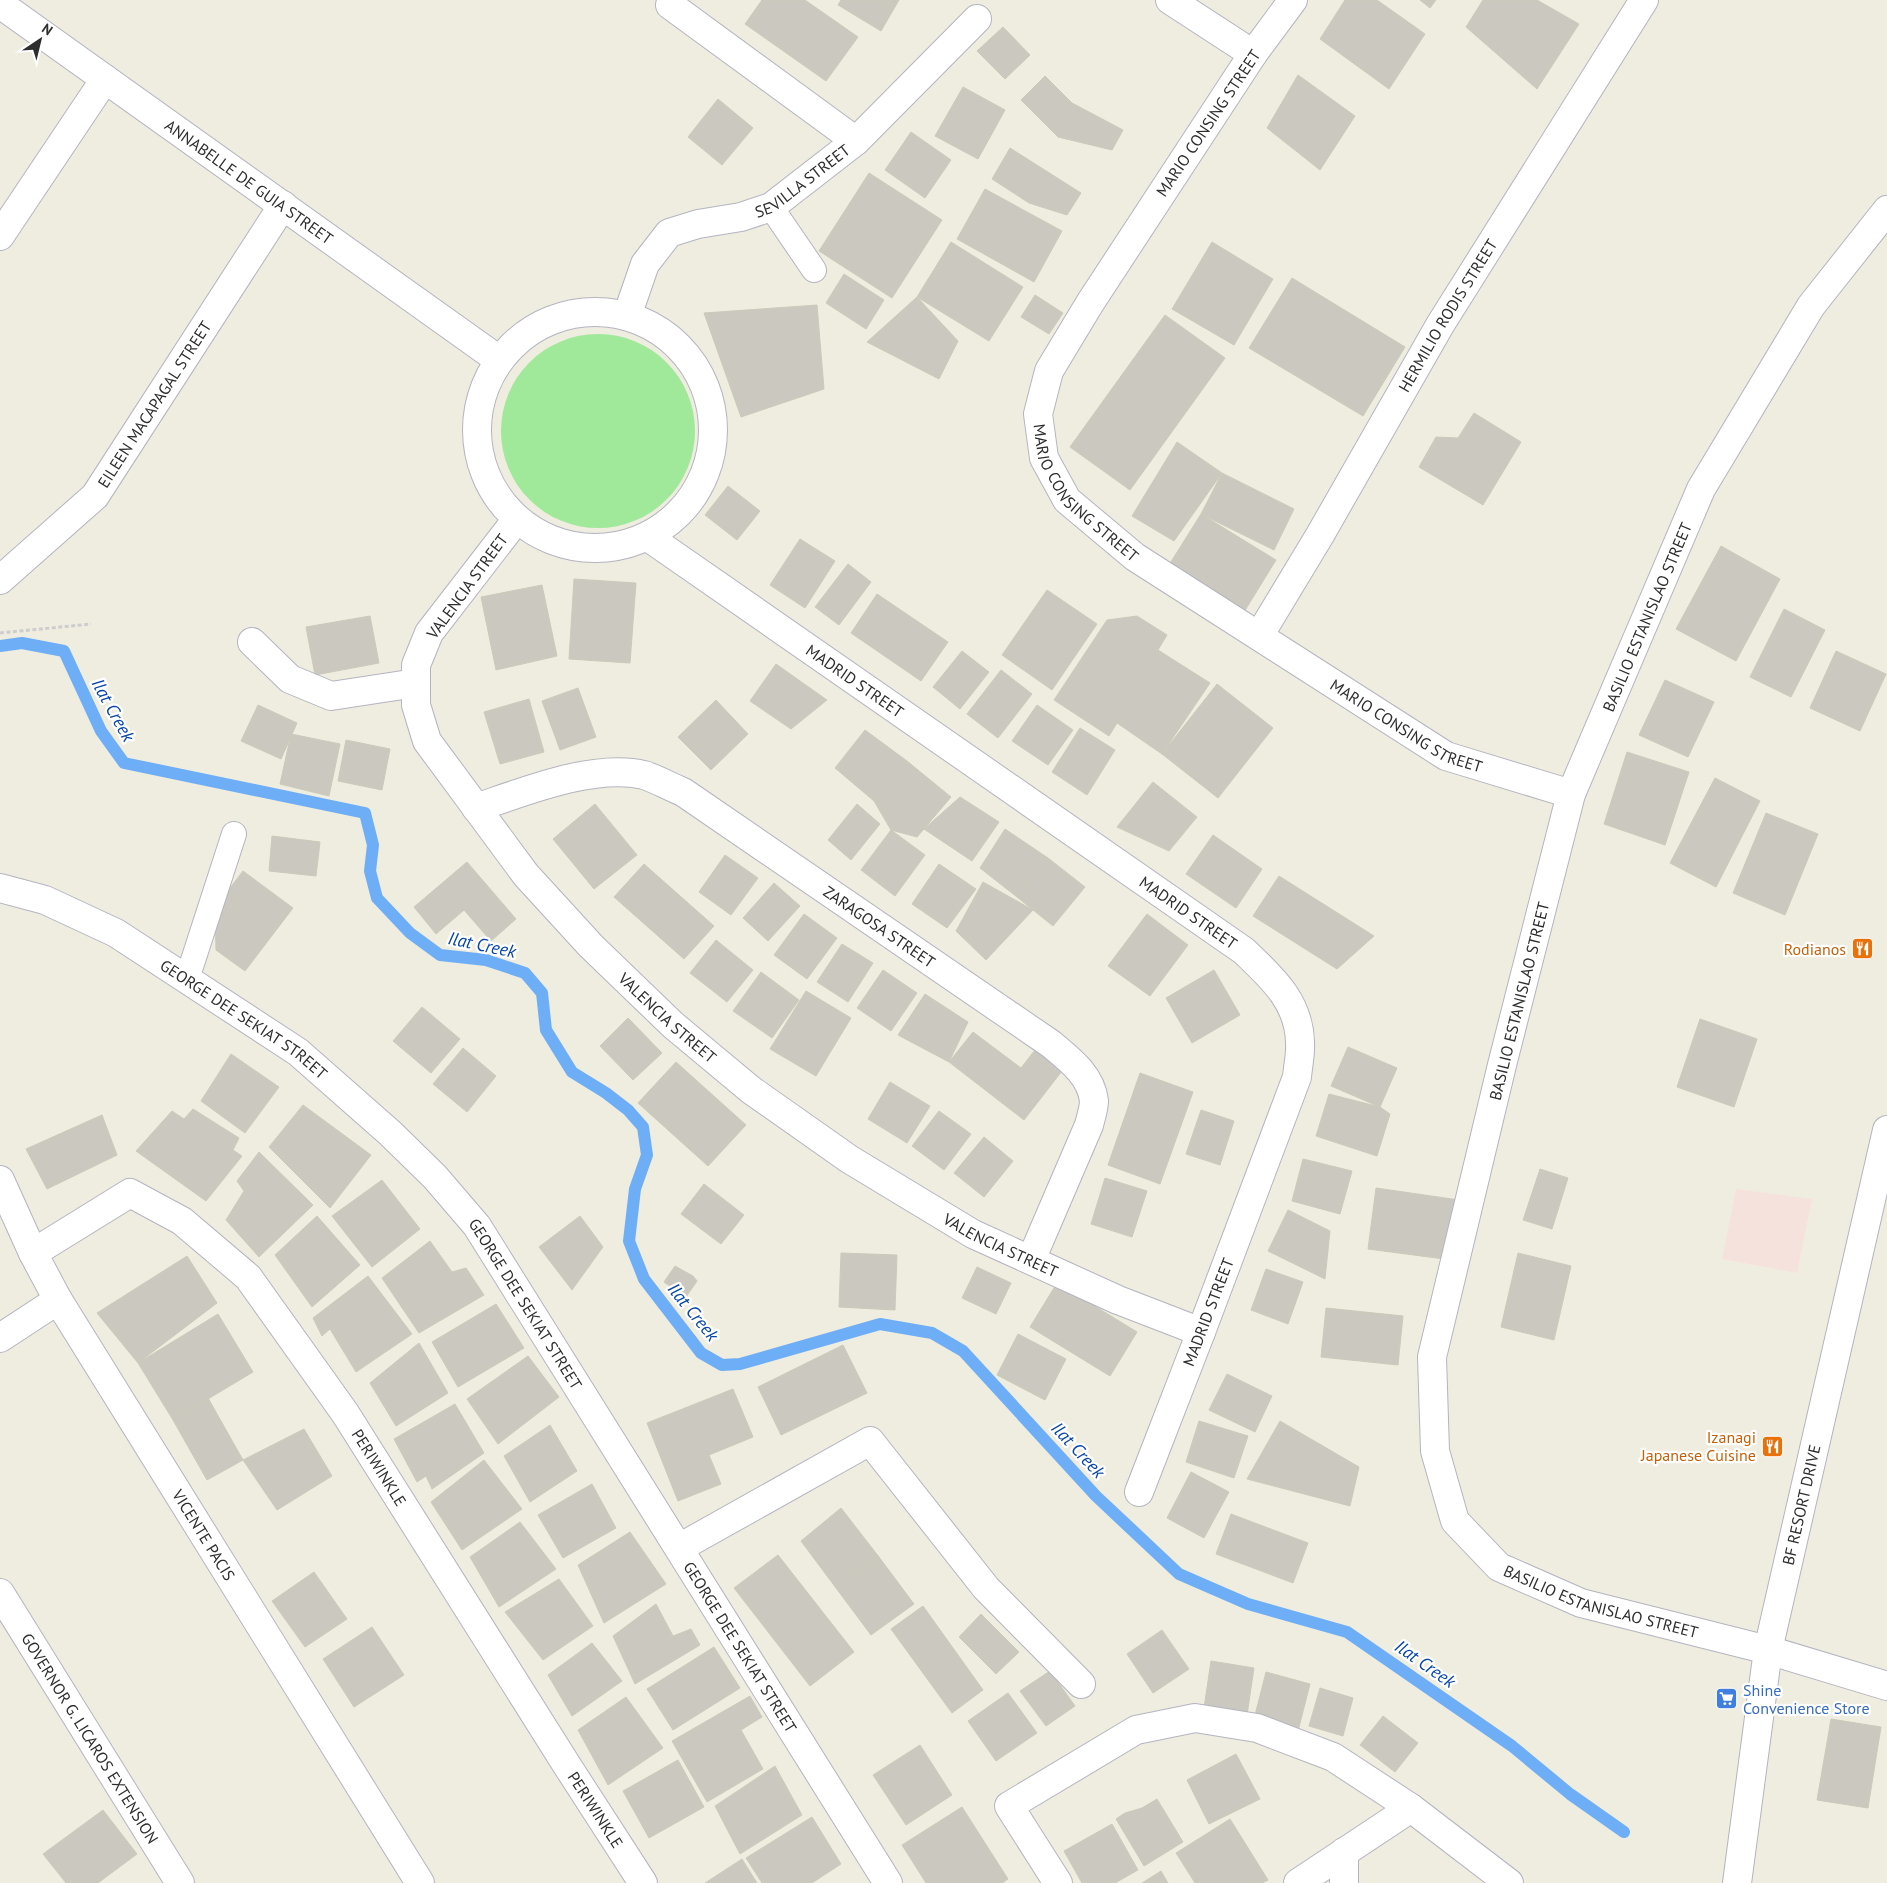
<svg xmlns="http://www.w3.org/2000/svg" width="1887" height="1883" font-family="'PT Sans',sans-serif">
	<style>
		.medical { fill: #f6e2dd }
		.green { fill: #a0e89a }
		.lines { fill: none; stroke-linecap: round; stroke-linejoin: round }
		.stream { stroke: #6eaef6; stroke-width: 12 }
		.building { fill: #cbc9bf; stroke: #cbcab9 }
		.service-casing { stroke: #b4b4c1; stroke-width: 26 }
		.minor-casing { stroke: #b4b4c1; stroke-width: 30 }
		.secondary-casing { stroke: #b4b4c1; stroke-width: 30 }
		.path { stroke: #cdcdcd; stroke-width: 3; stroke-dasharray: 4 2.5; stroke-linecap: butt }
		.service { stroke: #fff; stroke-width: 24 }
		.minor { stroke: #fff; stroke-width: 28 }
		.secondary { stroke: #fff; stroke-width: 28 }
		.labels { text-anchor: middle; stroke-width: 4.5; stroke-linejoin: round; paint-order: stroke }
		.street-label { font-size: 16px; fill: #2e2e2e; stroke: #fff }
		.food-label { font-size: 16px; fill: #c56008; stroke: #fff; text-anchor: end }
		.shop-label { font-size: 16px; fill: #366cbe; stroke: #fff; text-anchor: start }
		.water-label { font-size: 18px; font-style: italic; fill: #0646a9; stroke: #fff }
	</style>
	<rect width="100%" height="100%" fill="#efede0"/>
	<path class="medical" d="M 1736,1189 L 1812,1199 L 1797,1273 L 1722,1259 Z"/>
	<path class="green" d="M501 431a97 97 0 1 1 194 0a97 97 0 1 1-194 0Z"/>
	<g class="lines">
		<path class="stream" d="M 0,646 L 22,643 L 64,651 L 101,731 L 124,763 L 365,813 L 373,845 L 370,871 L 377,898 L 410,933 L 440,955 L 486,960 L 525,973 L 542,993 L 546,1030 L 572,1072 L 606,1093 L 628,1110 L 643,1127 L 647,1155 L 635,1189 L 629,1241 L 644,1279 L 701,1353 L 722,1365 L 740,1364 L 880,1324 L 932,1333 L 963,1351 L 1096,1496 L 1179,1574 L 1248,1604 L 1347,1632 L 1512,1746 L 1570,1794 L 1624,1832"/>
	</g>
	<path class="building" d="M 762,0 L 805,0 L 858,37 L 826,81 L 745,24 Z
		M 841,0 L 899,0 L 881,31 L 838,5 Z
		M 1345,0 L 1377,0 L 1425,34 L 1389,89 L 1320,39 Z
		M 1420,0 L 1436,0 L 1430,8 Z
		M 1483,0 L 1537,0 L 1579,24 L 1537,89 L 1466,27 Z
		M 1003,27 L 1030,55 L 1005,79 L 977,51 Z
		M 1298,75 L 1355,116 L 1320,170 L 1267,128 Z
		M 1045,76 L 1072,103 L 1123,130 L 1112,150 L 1058,137 L 1021,100 Z
		M 963,87 L 1005,110 L 978,159 L 935,136 Z
		M 718,99 L 753,128 L 722,165 L 688,137 Z
		M 911,132 L 951,160 L 925,198 L 885,170 Z
		M 1010,148 L 1081,193 L 1067,215 L 1029,203 L 992,179 Z
		M 869,173 L 942,220 L 892,298 L 819,251 Z
		M 985,189 L 1062,231 L 1034,282 L 957,239 Z
		M 951,242 L 1023,287 L 989,341 L 917,297 Z
		M 1212,242 L 1273,279 L 1234,345 L 1172,309 Z
		M 844,274 L 884,300 L 866,329 L 826,303 Z
		M 1292,278 L 1405,347 L 1363,416 L 1249,348 Z
		M 1035,295 L 1063,313 L 1049,334 L 1021,317 Z
		M 917,297 L 958,341 L 939,379 L 867,342 Z
		M 817,305 L 824,389 L 741,417 L 704,313 Z
		M 1165,315 L 1225,358 L 1130,490 L 1070,447 Z
		M 1474,413 L 1521,442 L 1483,505 L 1419,467 L 1436,437 L 1458,438 Z
		M 1177,442 L 1222,473 L 1174,541 L 1132,516 Z
		M 1222,473 L 1294,509 L 1274,550 L 1201,514 Z
		M 728,486 L 760,511 L 737,540 L 705,515 Z
		M 1201,514 L 1276,560 L 1244,612 L 1169,565 Z
		M 800,539 L 835,561 L 805,608 L 770,585 Z
		M 1721,546 L 1780,579 L 1736,661 L 1676,629 Z
		M 848,564 L 871,582 L 839,625 L 815,607 Z
		M 574,579 L 636,583 L 630,663 L 569,659 Z
		M 542,585 L 557,656 L 496,670 L 481,597 Z
		M 1047,590 L 1097,624 L 1052,690 L 1002,655 Z
		M 877,594 L 948,642 L 921,681 L 851,633 Z
		M 1784,609 L 1825,630 L 1791,697 L 1750,677 Z
		M 370,616 L 379,663 L 315,675 L 306,627 Z
		M 1137,616 L 1167,635 L 1158,650 L 1210,683 L 1162,754 L 1117,723 L 1109,736 L 1054,700 L 1107,620 Z
		M 962,651 L 989,672 L 960,709 L 933,687 Z
		M 1836,651 L 1886,674 L 1860,731 L 1810,708 Z
		M 776,664 L 827,700 L 791,729 L 750,701 Z
		M 1001,670 L 1032,694 L 998,738 L 967,714 Z
		M 1665,680 L 1714,702 L 1688,757 L 1639,735 Z
		M 1217,684 L 1273,728 L 1218,798 L 1162,754 Z
		M 578,688 L 596,737 L 560,750 L 542,701 Z
		M 529,699 L 544,752 L 500,764 L 484,712 Z
		M 716,700 L 748,734 L 711,770 L 678,737 Z
		M 258,705 L 297,723 L 281,759 L 241,741 Z
		M 1037,705 L 1073,730 L 1048,765 L 1012,741 Z
		M 1080,728 L 1115,750 L 1087,795 L 1052,772 Z
		M 865,730 L 907,761 L 874,801 L 835,768 Z
		M 291,734 L 340,744 L 329,796 L 280,784 Z
		M 346,740 L 390,749 L 382,790 L 338,781 Z
		M 1627,752 L 1689,772 L 1665,845 L 1604,824 Z
		M 907,761 L 951,797 L 917,837 L 891,830 L 874,801 Z
		M 1715,778 L 1760,801 L 1716,887 L 1670,863 Z
		M 1153,782 L 1197,817 L 1169,851 L 1117,827 Z
		M 960,797 L 999,822 L 972,861 L 924,829 Z
		M 595,804 L 637,855 L 594,889 L 553,839 Z
		M 857,804 L 880,824 L 851,860 L 828,840 Z
		M 1766,813 L 1818,834 L 1785,915 L 1733,893 Z
		M 1005,829 L 1048,858 L 1017,897 L 980,868 Z
		M 891,830 L 925,855 L 895,896 L 861,870 Z
		M 1213,835 L 1262,869 L 1236,908 L 1186,874 Z
		M 272,836 L 320,842 L 316,876 L 269,871 Z
		M 725,855 L 758,878 L 731,915 L 699,892 Z
		M 1048,858 L 1085,887 L 1053,926 L 1017,897 Z
		M 467,862 L 516,919 L 491,941 L 464,910 L 436,934 L 414,907 Z
		M 644,864 L 714,926 L 684,959 L 614,897 Z
		M 939,864 L 976,889 L 947,928 L 912,904 Z
		M 243,871 L 293,908 L 245,971 L 216,950 L 215,908 Z
		M 1279,876 L 1374,936 L 1337,969 L 1253,916 Z
		M 983,882 L 1033,910 L 986,960 L 956,931 Z
		M 774,883 L 800,906 L 768,941 L 743,918 Z
		M 804,914 L 837,938 L 807,979 L 774,955 Z
		M 1147,914 L 1188,945 L 1150,996 L 1108,966 Z
		M 716,940 L 753,970 L 727,1002 L 690,973 Z
		M 842,944 L 873,963 L 848,1002 L 817,982 Z
		M 883,970 L 917,993 L 891,1031 L 857,1008 Z
		M 1214,970 L 1240,1015 L 1192,1043 L 1166,998 Z
		M 761,972 L 799,1000 L 772,1038 L 733,1011 Z
		M 806,991 L 851,1018 L 816,1076 L 770,1049 Z
		M 925,994 L 968,1022 L 949,1062 L 898,1035 Z
		M 422,1007 L 460,1039 L 431,1073 L 393,1041 Z
		M 628,1018 L 662,1053 L 633,1080 L 600,1046 Z
		M 1700,1019 L 1757,1039 L 1734,1107 L 1677,1087 Z
		M 973,1032 L 1021,1068 L 1035,1050 L 1062,1071 L 1024,1120 L 949,1062 Z
		M 1348,1047 L 1397,1068 L 1380,1107 L 1331,1086 Z
		M 463,1048 L 496,1076 L 467,1112 L 433,1084 Z
		M 231,1054 L 279,1087 L 245,1133 L 201,1101 Z
		M 676,1062 L 746,1125 L 708,1166 L 638,1103 Z
		M 1140,1073 L 1193,1092 L 1160,1184 L 1108,1165 Z
		M 890,1082 L 930,1106 L 907,1143 L 868,1119 Z
		M 1329,1094 L 1380,1107 L 1390,1114 L 1377,1156 L 1316,1136 Z
		M 303,1105 L 371,1155 L 330,1208 L 269,1147 Z
		M 193,1109 L 239,1138 L 233,1150 L 242,1156 L 206,1201 L 136,1151 L 172,1111 L 184,1119 Z
		M 1201,1110 L 1234,1121 L 1220,1165 L 1186,1154 Z
		M 939,1111 L 971,1134 L 944,1170 L 912,1146 Z
		M 102,1115 L 117,1155 L 47,1189 L 26,1149 Z
		M 984,1137 L 1013,1161 L 984,1197 L 954,1173 Z
		M 259,1152 L 313,1205 L 259,1257 L 226,1220 L 244,1191 L 237,1181 Z
		M 1303,1159 L 1352,1171 L 1340,1214 L 1292,1201 Z
		M 1540,1169 L 1568,1178 L 1552,1229 L 1523,1220 Z
		M 1105,1178 L 1147,1191 L 1132,1237 L 1091,1224 Z
		M 382,1180 L 420,1229 L 372,1267 L 332,1216 Z
		M 704,1184 L 744,1215 L 721,1244 L 681,1214 Z
		M 1376,1188 L 1459,1200 L 1452,1260 L 1368,1249 Z
		M 1288,1210 L 1330,1231 L 1325,1279 L 1268,1251 Z
		M 317,1216 L 360,1265 L 312,1307 L 275,1255 Z
		M 580,1216 L 603,1247 L 572,1290 L 539,1247 Z
		M 430,1241 L 452,1272 L 466,1268 L 484,1295 L 419,1333 L 382,1278 Z
		M 841,1253 L 897,1255 L 895,1310 L 839,1307 Z
		M 1518,1253 L 1571,1266 L 1554,1340 L 1501,1327 Z
		M 187,1256 L 217,1303 L 138,1363 L 97,1313 Z
		M 675,1266 L 693,1276 L 697,1281 L 686,1297 L 664,1282 Z
		M 977,1267 L 1011,1283 L 996,1314 L 962,1298 Z
		M 1266,1269 L 1303,1282 L 1288,1324 L 1251,1310 Z
		M 368,1276 L 412,1334 L 356,1372 L 330,1329 L 322,1336 L 313,1318 Z
		M 1057,1283 L 1137,1332 L 1110,1376 L 1030,1327 Z
		M 496,1304 L 524,1348 L 458,1387 L 432,1342 Z
		M 1326,1308 L 1403,1316 L 1398,1365 L 1321,1357 Z
		M 218,1314 L 253,1372 L 173,1420 L 138,1363 Z
		M 1018,1334 L 1066,1359 L 1045,1400 L 997,1375 Z
		M 419,1343 L 448,1393 L 396,1426 L 370,1383 Z
		M 843,1345 L 867,1393 L 781,1435 L 758,1387 Z
		M 528,1356 L 559,1397 L 498,1444 L 467,1399 Z
		M 1227,1374 L 1272,1396 L 1255,1432 L 1209,1410 Z
		M 733,1389 L 753,1437 L 709,1455 L 721,1484 L 678,1501 L 647,1423 Z
		M 208,1398 L 243,1460 L 207,1480 L 173,1420 Z
		M 455,1404 L 484,1453 L 432,1489 L 426,1476 L 417,1482 L 394,1439 Z
		M 1199,1421 L 1248,1436 L 1234,1478 L 1186,1462 Z
		M 1280,1421 L 1359,1467 L 1350,1506 L 1247,1479 Z
		M 550,1425 L 577,1471 L 530,1502 L 504,1456 Z
		M 304,1429 L 332,1476 L 277,1510 L 243,1460 Z
		M 484,1460 L 522,1509 L 462,1550 L 431,1502 Z
		M 1191,1472 L 1229,1492 L 1204,1538 L 1167,1518 Z
		M 592,1484 L 616,1528 L 563,1558 L 538,1515 Z
		M 841,1508 L 879,1557 L 836,1588 L 801,1541 Z
		M 1231,1514 L 1308,1543 L 1293,1583 L 1216,1554 Z
		M 520,1522 L 556,1569 L 499,1607 L 470,1557 Z
		M 630,1532 L 666,1584 L 604,1623 L 578,1565 Z
		M 778,1555 L 854,1652 L 810,1686 L 734,1588 Z
		M 879,1557 L 914,1604 L 871,1635 L 836,1588 Z
		M 314,1572 L 347,1619 L 305,1647 L 272,1601 Z
		M 559,1579 L 593,1626 L 543,1660 L 505,1612 Z
		M 656,1604 L 673,1636 L 691,1629 L 700,1645 L 635,1684 L 613,1636 Z
		M 923,1606 L 983,1690 L 952,1713 L 891,1629 Z
		M 981,1614 L 1019,1652 L 996,1674 L 959,1637 Z
		M 372,1627 L 404,1675 L 354,1707 L 323,1659 Z
		M 1162,1630 L 1189,1669 L 1153,1693 L 1127,1654 Z
		M 592,1643 L 622,1681 L 572,1716 L 548,1675 Z
		M 714,1647 L 740,1688 L 673,1730 L 647,1689 Z
		M 1211,1661 L 1254,1668 L 1247,1715 L 1204,1708 Z
		M 1050,1671 L 1075,1706 L 1046,1726 L 1020,1691 Z
		M 1266,1672 L 1310,1684 L 1298,1731 L 1254,1719 Z
		M 1320,1688 L 1353,1698 L 1343,1736 L 1309,1726 Z
		M 1008,1693 L 1037,1733 L 996,1761 L 968,1721 Z
		M 750,1696 L 762,1717 L 741,1730 L 763,1769 L 707,1802 L 672,1741 Z
		M 626,1697 L 663,1748 L 608,1785 L 578,1730 Z
		M 1383,1716 L 1418,1743 L 1395,1772 L 1360,1745 Z
		M 1831,1719 L 1881,1727 L 1868,1808 L 1817,1800 Z
		M 920,1745 L 952,1795 L 906,1825 L 873,1775 Z
		M 1236,1754 L 1260,1799 L 1209,1824 L 1187,1780 Z
		M 678,1760 L 704,1807 L 649,1838 L 623,1791 Z
		M 775,1766 L 802,1815 L 740,1854 L 715,1806 Z
		M 1157,1799 L 1183,1842 L 1144,1866 L 1116,1819 L 1125,1813 L 1142,1808 Z
		M 962,1807 L 1008,1879 L 1002,1883 L 926,1883 L 902,1845 Z
		M 103,1810 L 137,1854 L 98,1883 L 66,1883 L 43,1854 Z
		M 812,1817 L 841,1864 L 812,1883 L 762,1883 L 746,1858 Z
		M 1230,1819 L 1268,1880 L 1262,1883 L 1195,1883 L 1176,1853 Z
		M 1112,1824 L 1138,1870 L 1115,1883 L 1082,1883 L 1064,1851 Z
		M 742,1859 L 757,1883 L 705,1883 Z
		M 1161,1871 L 1168,1883 L 1142,1883 Z"/>
	<g class="lines">
		<defs>
			<path id="service" d="M 771,207 L 814,270
				M 187,979 L 234,834"/>
			<g id="minor">
				<path d="M 1170,0 L 1253,54"/>
				<path id="s1" d="M 1293,0 L 1253,54 L 1090,303 L 1049,371 L 1038,414 L 1044,458 L 1067,500 L 1135,557 L 1446,756 L 1571,794"/>
				<path id="s2" d="M 0,4 L 499,360"/>
				<path d="M 670,5 L 856,141"/>
				<path id="s3" d="M 1887,210 L 1811,306 L 1701,489 L 1571,794 L 1502,1065 L 1432,1357 L 1435,1451 L 1455,1521 L 1499,1567 L 1581,1603 L 1768,1650 L 1887,1686"/>
				<path d="M 0,236 L 105,79"/>
				<circle cx="595" cy="430" r="118"/>
				<path id="s4" d="M 627,316 L 645,264 L 669,233 L 698,224 L 741,217 L 771,207 L 856,141 L 977,19"/>
				<path id="s5" d="M 517,519 L 429,633 L 416,665 L 416,705 L 427,741 L 526,875 L 591,946 L 673,1025 L 751,1090 L 849,1159 L 973,1234 L 1118,1300 L 1201,1332"/>
				<path id="s6" d="M 648,537 L 1244,951 C 1271,977 1299,1001 1300,1042 C 1301,1053 1298,1065 1297,1077 L 1201,1332 L 1139,1492"/>
				<path id="s7" d="M 0,580 L 95,496 L 283,205"/>
				<path id="s8" d="M 1259,636 L 1320,535 L 1440,325 L 1644,0"/>
				<path d="M 252,642 L 290,679 L 331,696 L 416,683"/>
				<path id="s9" d="M 476,808 C 523,792 594,763 644,775 C 657,779 670,787 683,792 L 1051,1044 C 1069,1059 1091,1075 1094,1101 C 1094,1108 1091,1117 1089,1125 L 1031,1260"/>
				<path id="s10" d="M 0,888 L 45,900 L 116,933 L 298,1052 L 390,1133 L 435,1177 L 477,1226 L 888,1883"/>
				<path id="s11" d="M 0,1180 L 33,1253 L 58,1300 L 420,1883"/>
				<path id="s12" d="M 33,1253 L 130,1193 L 182,1221 L 248,1277 L 345,1413 L 568,1767 L 643,1883"/>
				<path d="M 0,1338 L 58,1300"/>
				<path d="M 679,1548 L 870,1441 L 986,1588 L 1081,1684"/>
				<path id="s13" d="M 0,1593 L 180,1883"/>
				<path d="M 1344,1852 L 1344,1883"/>
				<path d="M 1058,1883 L 1009,1806 L 1136,1730 L 1195,1718 L 1257,1728 L 1333,1757 L 1411,1808 L 1509,1883"/>
				<path d="M 1298,1883 L 1411,1808"/>
			</g>
			<g id="secondary">
				<path id="s14" d="M 1737,1883 L 1768,1650 L 1887,1130"/>
			</g>
		</defs>
		<use href="#service" class="service-casing"/>
		<use href="#minor" class="minor-casing"/>
		<use href="#secondary" class="secondary-casing"/>
		<path class="path" d="M 0,633 L 91,624"/>
		<use href="#service" class="service"/>
		<use href="#minor" class="minor"/>
		<use href="#secondary" class="secondary"/>
	</g>
	<defs>
		<symbol id="restaurant-square" viewBox="-11 -11 22 22"><rect x="-9" y="-9" width="18" height="18" rx="4" fill="#e8710a" stroke="#fff"/><path d="M-5-6h1v4h1v-4h1v4h1v-4h1v5L-1.5 .5V6h-2V.5L-5-1ZM5-6V6H3V1.5H1.5Q1.5-4 5-6Z" fill="#fff"/></symbol>
		<symbol id="supermarket-square" viewBox="-11 -11 22 22"><rect x="-9" y="-9" width="18" height="18" rx="4" fill="#3f7fe0" stroke="#fff"/><path d="M-6-5.5h2.5l.6 2H6L4.5 2H-2.5L-4.4-4H-6ZM-1.5 3.2a1.3 1.3 0 1 0 .1 0ZM3 3.2a1.3 1.3 0 1 0 .1 0Z" fill="#fff"/></symbol>
	</defs>
	<g fill-rule="evenodd">
		<use href="#restaurant-square" x="1850" y="936" width="25" height="25"/>
		<use href="#restaurant-square" x="1760" y="1434" width="25" height="25"/>
		<use href="#supermarket-square" x="1714" y="1686" width="25" height="25"/>
	</g>
	<g class="labels">
		<g class="street-label">
			<text transform="translate(1208 123) rotate(-56)" y="6">MARIO CONSING STREET</text>
			<text dy="6" stroke="none"><textPath href="#s4" startOffset="240">SEVILLA STREET</textPath></text>
			<text dy="6" stroke="none"><textPath href="#s2" startOffset="306">ANNABELLE DE GUIA STREET</textPath></text>
			<text dy="6" stroke="none"><textPath href="#s8" startOffset="372">HERMILIO RODIS STREET</textPath></text>
			<text dy="6" stroke="none"><textPath href="#s7" startOffset="236">EILEEN MACAPAGAL STREET</textPath></text>
			<text dy="6" stroke="none"><textPath href="#s1" startOffset="585">MARIO CONSING STREET</textPath></text>
			<text transform="translate(467 586) rotate(-54)" y="6">VALENCIA STREET</text>
			<text transform="translate(1647 617) rotate(-67)" y="6">BASILIO ESTANISLAO STREET</text>
			<text dy="6" stroke="none"><textPath href="#s6" startOffset="252">MADRID STREET</textPath></text>
			<text dy="6" stroke="none"><textPath href="#s1" startOffset="990">MARIO CONSING STREET</textPath></text>
			<text dy="6" stroke="none"><textPath href="#s6" startOffset="658">MADRID STREET</textPath></text>
			<text dy="6" stroke="none"><textPath href="#s9" startOffset="454">ZARAGOSA STREET</textPath></text>
			<text transform="translate(1519 1001) rotate(-76)" y="6">BASILIO ESTANISLAO STREET</text>
			<text dy="6" stroke="none"><textPath href="#s5" startOffset="624">VALENCIA STREET</textPath></text>
			<text dy="6" stroke="none"><textPath href="#s10" startOffset="279">GEORGE DEE SEKIAT STREET</textPath></text>
			<text dy="6" stroke="none"><textPath href="#s5" startOffset="1029">VALENCIA STREET</textPath></text>
			<text dy="6" stroke="none"><textPath href="#s10" startOffset="684">GEORGE DEE SEKIAT STREET</textPath></text>
			<text transform="translate(1208 1312) rotate(-69)" y="6">MADRID STREET</text>
			<text dy="6" stroke="none"><textPath href="#s12" startOffset="491">PERIWINKLE</textPath></text>
			<text dy="6" stroke="none"><textPath href="#s14" startOffset="384">BF RESORT DRIVE</textPath></text>
			<text dy="6" stroke="none"><textPath href="#s11" startOffset="410">VICENTE PACIS</textPath></text>
			<text dy="6" stroke="none"><textPath href="#s3" startOffset="1586">BASILIO ESTANISLAO STREET</textPath></text>
			<text dy="6" stroke="none"><textPath href="#s10" startOffset="1089">GEORGE DEE SEKIAT STREET</textPath></text>
			<text dy="6" stroke="none"><textPath href="#s13" startOffset="171">GOVERNOR G. LICAROS EXTENSION</textPath></text>
			<text dy="6" stroke="none"><textPath href="#s12" startOffset="896">PERIWINKLE</textPath></text>
		</g>
		<g class="food-label">
			<text x="1846" y="955">Rodianos</text>
			<text x="1756" y="1443">Izanagi<tspan x="1756" dy="18">Japanese Cuisine</tspan></text>
		</g>
		<g class="shop-label">
			<text x="1743" y="1696">Shine<tspan x="1743" dy="18">Convenience Store</tspan></text>
		</g>
		<g class="water-label">
			<text transform="translate(113 710) rotate(61)" y="6">Ilat Creek</text>
			<text transform="translate(482 945) rotate(12)" y="6">Ilat Creek</text>
			<text transform="translate(693 1312) rotate(51)" y="6">Ilat Creek</text>
			<text transform="translate(1078 1450) rotate(47)" y="6">Ilat Creek</text>
			<text transform="translate(1425 1664) rotate(35)" y="6">Ilat Creek</text>
		</g>
	</g>
	<g transform="translate(40 40) rotate(35)" stroke="#ffffff" stroke-width="4" paint-order="stroke">
	<path d="M0-4L9 19L0 12L-9 19Z" fill="#2e2e2e"/>
	<text y="-8" font-size="14" font-weight="bold" text-anchor="middle" fill="#2e2e2e">N</text>
	</g>
</svg>
